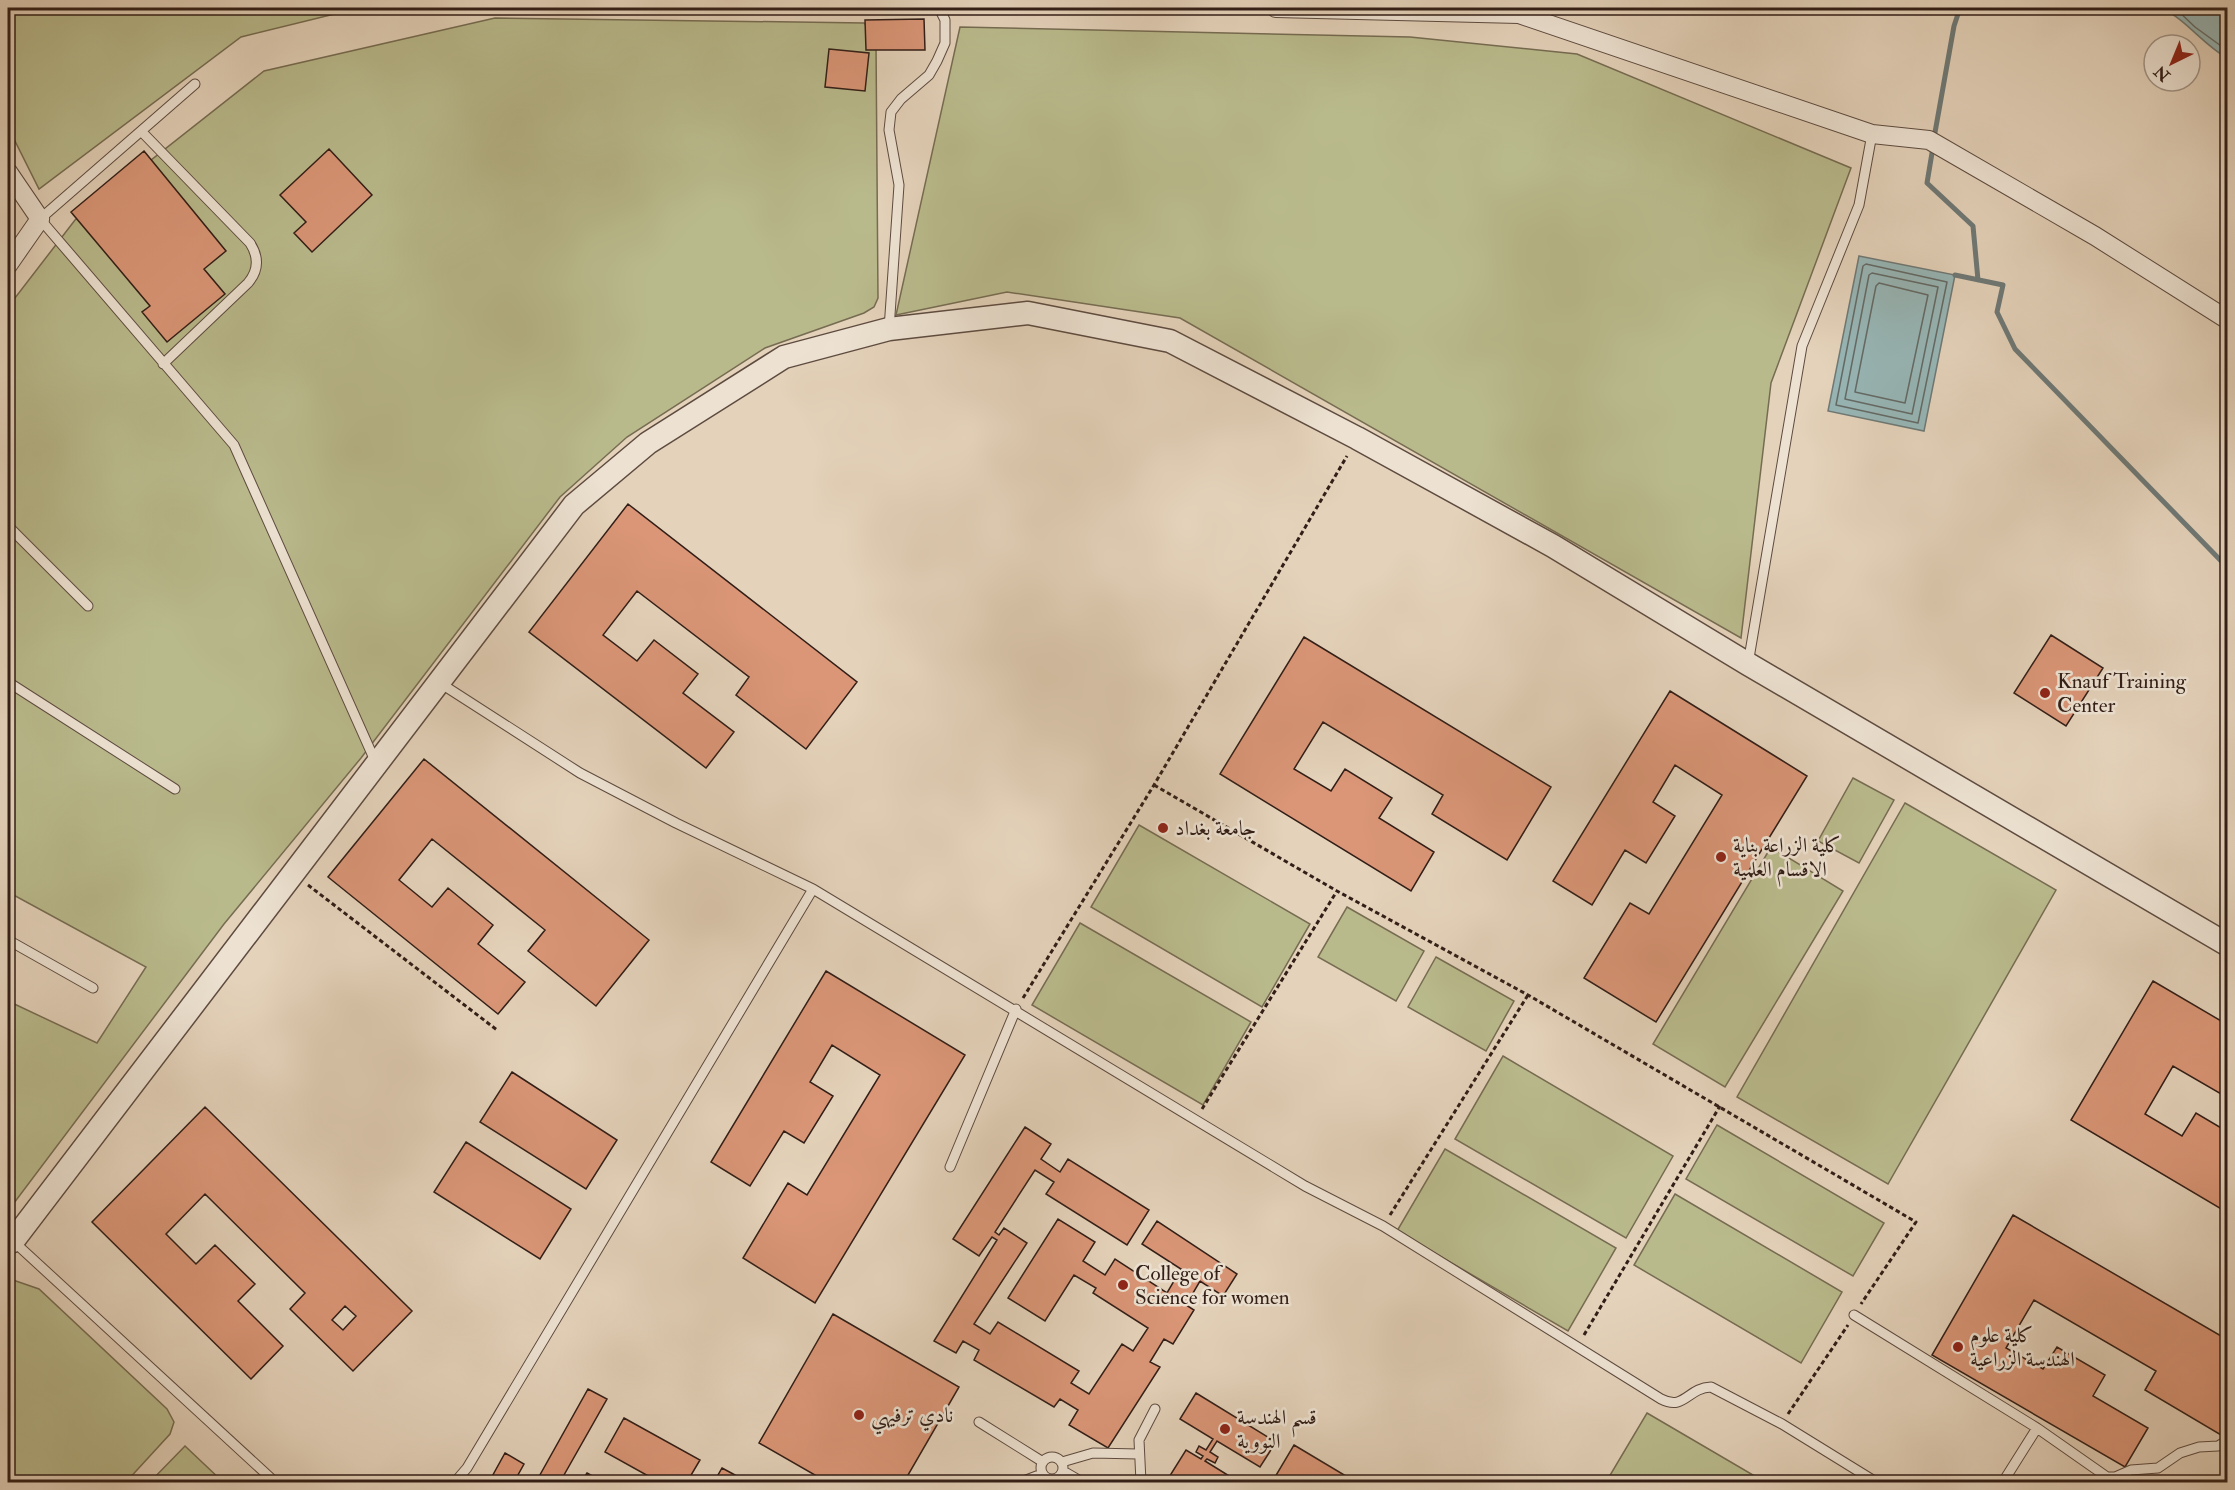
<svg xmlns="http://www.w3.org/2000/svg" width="2235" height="1490" viewBox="0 0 2235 1490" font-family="'IM FELL Double Pica',Amiri,serif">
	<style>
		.green { fill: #b9ba8c; stroke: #766c52; stroke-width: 1.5 }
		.water { fill: #97b6b6; stroke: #6f7976; stroke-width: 1.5 }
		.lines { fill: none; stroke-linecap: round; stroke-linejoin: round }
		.shore { stroke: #646a66; stroke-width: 1.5 }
		.stream { stroke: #6f7976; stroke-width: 5 }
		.building { fill: #da9677; stroke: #321e17; stroke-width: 1.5; fill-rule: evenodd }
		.service-casing { stroke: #5e4b40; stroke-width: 11 }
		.minor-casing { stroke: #5e4b40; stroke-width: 20 }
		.tertiary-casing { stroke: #5e4b40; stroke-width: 25 }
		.path { stroke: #321e17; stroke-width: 3; stroke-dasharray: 4.5 3; stroke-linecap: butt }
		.service { stroke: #ede2d2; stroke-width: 9 }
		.minor { stroke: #ede2d2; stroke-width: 18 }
		.tertiary { stroke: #ede2d2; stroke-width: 22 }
		.poi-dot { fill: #8f2418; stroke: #ede2d2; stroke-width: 2 }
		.labels { text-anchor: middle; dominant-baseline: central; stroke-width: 5; stroke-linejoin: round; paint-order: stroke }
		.poi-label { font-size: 21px; fill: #321e17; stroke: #ede2d2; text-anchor: start }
	</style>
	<rect width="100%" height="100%" fill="#e4d2ba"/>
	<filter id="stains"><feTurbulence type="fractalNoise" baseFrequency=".00333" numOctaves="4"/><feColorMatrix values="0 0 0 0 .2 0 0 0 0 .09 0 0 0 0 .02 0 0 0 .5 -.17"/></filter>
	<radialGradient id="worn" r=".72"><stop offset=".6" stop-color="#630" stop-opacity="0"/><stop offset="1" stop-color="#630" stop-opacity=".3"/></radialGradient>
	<path class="green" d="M8 8H359L241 37 39 189 9 129Z
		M495 18 864 23 872 31 876 43 878 298 874 307 864 313 765 348 627 437 560 497 361 758 224 924 8 1211V1001L97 1043 146 967 8 892V307L75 220 264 71Z
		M960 27 1410 37 1577 54 1851 168 1771 383 1741 638 1180 318 1007 292 896 315Z
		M1853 778 1894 800 1859 863 1818 841Z
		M1905 803 2056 890 1888 1184 1737 1097Z
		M1139 825 1310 924 1262 1007 1091 907Z
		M1771 847 1843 891 1725 1087 1653 1044Z
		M1347 907 1424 951 1396 1001 1318 957Z
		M1080 923 1251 1022 1203 1105 1032 1005Z
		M1436 957 1514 1001 1486 1051 1408 1007Z
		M1503 1056 1673 1156 1626 1238 1455 1139Z
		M1717 1125 1884 1223 1853 1276 1686 1179Z
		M1445 1149 1616 1248 1568 1331 1397 1231Z
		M1675 1194 1842 1292 1801 1363 1634 1265Z
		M13 1280 39 1289 167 1409 174 1422 170 1434 126 1482H8V1287Z
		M1647 1413 1765 1482H1606Z
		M185 1446 223 1482H150Z"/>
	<path class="water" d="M2161 8H2227V58C2202 44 2186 19 2161 8Z
		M1859 256 1955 275 1924 431 1828 411Z"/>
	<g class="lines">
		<path class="shore" d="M2175 8 2195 27 2228 51
			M1866 264 1947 282 1918 423 1836 405 1863 266Z
			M1872 273 1938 287 1912 414 1845 399 1869 275Z
			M1879 283 1928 295 1905 403 1855 392 1876 286Z"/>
		<path class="stream" d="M1934 138 1954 26 1960 8
			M1933 147 1927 183 1973 226 1978 280
			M1955 275 2003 285 1997 312 2015 349 2228 568"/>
	</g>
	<path class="building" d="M924 19 925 50H866L865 20Z
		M829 49 869 53 865 91 825 87Z
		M329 149 372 195 312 252 294 233 306 222 280 195Z
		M144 151 226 251 204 269 225 294 167 342 142 312 150 306 71 212Z
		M628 504 857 682 806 749 736 695 749 677 637 591 603 635 637 661 654 640 698 674 683 693 734 732 706 768 529 632Z
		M2051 635 2103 668 2066 726 2014 693Z
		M1304 637 1551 787 1507 860 1432 814 1443 795 1323 722 1294 769 1331 791 1345 769 1392 798 1379 818 1434 852 1411 891 1220 774Z
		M1670 691 1807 776 1656 1022 1584 978 1630 903 1649 914 1722 795 1675 765 1653 802 1675 816 1646 863 1625 850 1592 905 1553 881Z
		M424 759 649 940 596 1006 528 951 545 930 432 839 399 880 432 907 448 888 493 925 478 944 525 982 498 1014 328 877Z
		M826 971 965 1055 815 1303 743 1258 788 1183 807 1195 880 1075 832 1045 810 1082 833 1096 804 1143 784 1131 750 1186 711 1162Z
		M2153 981 2228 1025V1098L2173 1066 2145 1114 2182 1136 2196 1113 2228 1132V1213L2071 1120Z
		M512 1072 617 1140 586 1189 480 1122Z
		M205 1107 412 1311 353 1371 290 1309 305 1293 205 1194 166 1234 196 1264 215 1245 255 1284 238 1301 283 1346 251 1379 92 1222ZM345 1306 356 1316 343 1330 332 1320Z
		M1025 1127 1051 1144 1041 1159 1060 1172 1068 1159 1149 1210 1127 1245 1046 1194 1054 1182 1035 1170 995 1232 999 1235 1004 1228 1027 1243 974 1324 990 1334 998 1322 1079 1371 1071 1383 1089 1394 1122 1344 1133 1351 1148 1328 1093 1293 1096 1288 1074 1275 1045 1321 1008 1298 1058 1219 1095 1242 1083 1261 1105 1275 1115 1259 1167 1293 1181 1269 1142 1244 1157 1221 1237 1274 1223 1296 1200 1281 1186 1305 1194 1310 1173 1344 1164 1339 1150 1362 1160 1367 1108 1448 1069 1425 1078 1410 1060 1399 1054 1407 974 1360 979 1350 963 1341 956 1353 934 1341 997 1240 992 1237 979 1256 953 1239Z
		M466 1142 571 1209 540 1259 434 1192Z
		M2013 1215 2228 1340V1424L2221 1435 2145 1390 2156 1371 2034 1300 2006 1348 2043 1369 2057 1347 2105 1375 2093 1396 2148 1428 2125 1467 1932 1355Z
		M833 1314 959 1387 904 1482H827L759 1443Z
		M588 1389 607 1399 560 1482H536Z
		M1196 1393 1276 1442 1260 1467 1217 1441 1210 1452 1218 1457 1215 1463 1207 1459 1205 1461 1239 1482H1166L1186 1450 1201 1459 1203 1456 1196 1452 1199 1446 1206 1450 1213 1439 1180 1419Z
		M624 1418 700 1460 687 1482H659L605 1452Z
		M1294 1445 1356 1482H1272Z
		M505 1453 524 1464 514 1482H489Z
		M722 1468 748 1482H714Z
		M587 1473 603 1482H581Z"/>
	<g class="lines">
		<g class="service-casing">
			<path id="service" d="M195 84 40 219 234 445 376 763
				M141 131 250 243C259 257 259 270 248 283L163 364
				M889 329 899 185 889 130 891 112 901 99 929 75 937 61 945 43V20L939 8
				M8 526 88 606
				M1748 664 1802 346 1859 205 1872 134
				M8 682 175 789
				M440 683 580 773 676 823 813 889 1305 1186 1383 1226 1661 1399C1685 1411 1687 1388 1711 1387L1782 1424 1876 1482
				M8 940 93 988
				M950 1167 1016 1009
				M12 1240 275 1482
				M1854 1315 2037 1428 2003 1482
				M979 1422 1043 1462
				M2037 1428 2107 1477H2115L2131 1470 2158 1468 2180 1453 2199 1447 2218 1446 2228 1440
				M1041 1468a11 11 0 1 1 22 0a11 11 0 1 1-22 0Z
				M1062 1462 1093 1453 1138 1454
				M1063 1471 1082 1482
				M455 1482 467 1468 813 889
				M1021 1482 1042 1474
				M1141 1482 1139 1440 1155 1409"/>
		</g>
		<g class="minor-casing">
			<path id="minor" d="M1276 8 1519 14 1872 134 1929 140 2095 236 2228 320
				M8 172 40 219 8 265"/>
		</g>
		<g class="tertiary-casing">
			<path id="tertiary" d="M13 1241 574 505 648 443 784 357 889 329 1028 313 1170 341 1357 438 1553 546 1748 664 2228 945"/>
		</g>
		<path class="path" d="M1154 785 1337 891 1528 995 1916 1222 1861 1304
			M308 885 497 1030
			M1023 998 1154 785 1347 456
			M1202 1109 1337 891
			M1390 1215 1528 995
			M1584 1335 1720 1106
			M1788 1414 1848 1325"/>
		<use href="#service" class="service"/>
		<use href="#minor" class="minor"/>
		<use href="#tertiary" class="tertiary"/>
	</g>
	<g class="poi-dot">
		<circle cx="2045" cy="693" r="6"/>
		<circle cx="1163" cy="828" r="6"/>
		<circle cx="1721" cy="857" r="6"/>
		<circle cx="1123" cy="1285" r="6"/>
		<circle cx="1958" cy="1347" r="6"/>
		<circle cx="859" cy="1415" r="6"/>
		<circle cx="1225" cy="1429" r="6"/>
	</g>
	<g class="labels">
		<g class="poi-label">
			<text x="2057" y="681">Knauf Training<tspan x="2057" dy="24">Center</tspan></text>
			<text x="1175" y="828">جامعة بغداد</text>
			<text x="1733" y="845">كلية الزراعة بناية<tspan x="1733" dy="24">الاقسام العلمية</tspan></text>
			<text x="1135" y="1273">College of<tspan x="1135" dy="24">Science for women</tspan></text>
			<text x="1970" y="1335">كلية علوم<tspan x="1970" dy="24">الهندسة الزراعية</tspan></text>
			<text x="871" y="1415">نادي ترفيهي</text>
			<text x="1237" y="1417">قسم الهندسة<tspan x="1237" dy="24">النووية</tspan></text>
		</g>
	</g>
	<rect width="2235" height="1490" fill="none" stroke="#e4d2ba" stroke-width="30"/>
	<rect x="9" y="9" width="2217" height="1472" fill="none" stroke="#321e17" stroke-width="3"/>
	<rect x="15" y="15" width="2205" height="1460" fill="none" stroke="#321e17" stroke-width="1.5"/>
	<g transform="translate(2172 63) rotate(223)"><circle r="28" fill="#ede2d2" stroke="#a29487" stroke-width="1.5"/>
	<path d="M0-4.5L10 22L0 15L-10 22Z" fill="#8f2418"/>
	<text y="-9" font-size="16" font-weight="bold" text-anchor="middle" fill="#321e17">N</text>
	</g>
	<rect width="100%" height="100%" filter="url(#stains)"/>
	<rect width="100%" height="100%" fill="url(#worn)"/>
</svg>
